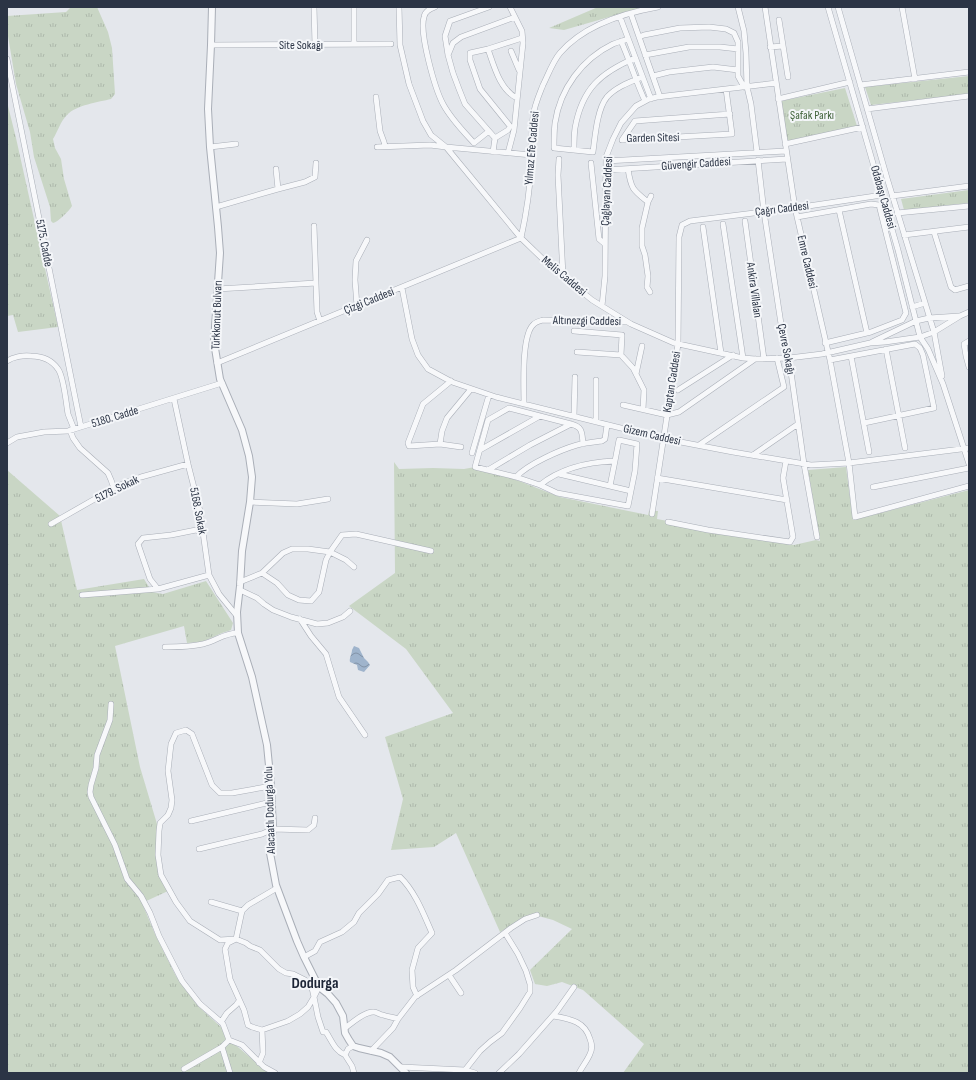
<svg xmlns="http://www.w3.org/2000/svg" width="976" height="1080" viewBox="0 0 976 1080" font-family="'Sofia Sans Condensed',sans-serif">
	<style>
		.grass { fill: url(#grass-tufts) }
		.water { fill: url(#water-waves) }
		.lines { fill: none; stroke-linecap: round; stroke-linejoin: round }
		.minor-casing { stroke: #a9aeb7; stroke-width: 6 }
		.tertiary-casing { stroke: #a9aeb7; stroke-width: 8 }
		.minor { stroke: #f7f8fa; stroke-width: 5 }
		.tertiary { stroke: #f7f8fa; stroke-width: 6 }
		.labels { text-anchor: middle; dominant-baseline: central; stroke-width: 4; stroke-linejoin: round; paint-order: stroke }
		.street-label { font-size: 12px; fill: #2b3445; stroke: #f4f6f9 }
		.park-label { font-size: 12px; fill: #3f6138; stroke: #f4f6f9 }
		.district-label { font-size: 16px; font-weight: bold; fill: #1d2536; stroke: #f4f6f9 }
	</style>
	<defs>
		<pattern id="grass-tufts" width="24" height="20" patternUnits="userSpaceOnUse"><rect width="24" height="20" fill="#c9d6c5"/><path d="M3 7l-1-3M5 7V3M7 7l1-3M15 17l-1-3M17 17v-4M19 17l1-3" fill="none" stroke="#adb8ab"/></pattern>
		<pattern id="water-waves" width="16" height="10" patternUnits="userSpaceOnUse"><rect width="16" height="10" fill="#9fb4cc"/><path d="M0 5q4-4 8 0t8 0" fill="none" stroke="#8293a7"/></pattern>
	</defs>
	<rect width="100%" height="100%" fill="#e4e7ec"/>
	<path class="grass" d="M71 7H97L108 32 112 48 115 94 111 99C99 102 76 105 67 115 60 122 58 131 53 139L55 148 61 159 64 179 72 206C69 211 58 222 53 223L51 221 50 207 34 157 30 132 16 84 7 30V16L66 12Z
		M598 7H644L564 30 549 28Z
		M969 76V94L871 105 865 87Z
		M845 88 857 126 787 141 781 101Z
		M7 102 16 138 58 327 18 332 13 315 7 316Z
		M969 190V203L904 210 901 199Z
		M394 462 399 469 433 468 464 469 475 467 519 481 560 497 648 515 649 511H658L657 519 794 545 816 540 820 541 808 470 846 467 853 520 969 490V1073H623L644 1044 583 990 562 982 547 986 535 984 530 970 572 929 553 920 531 914 500 932 456 833 434 847 391 850 403 799 385 737 453 713 406 649 349 606 395 573Z
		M7 470 60 516 77 590 144 579 152 592 163 594 206 581 233 623 231 630 222 633 202 642 187 643 184 626 115 646 140 767 157 824 156 860 168 891 142 903 155 934 176 976 198 1006 222 1028 225 1036 252 1059 269 1073H7Z"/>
	<path class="water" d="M354 646 359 648 364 658 368 662 370 665 364 672 358 670 357 665 350 662C349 658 352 654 352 650Z"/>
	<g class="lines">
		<g class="minor-casing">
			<path id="minor" d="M314 7 315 45
				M354 7V44
				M399 7 400 45 409 84 423 121 431 135 446 147 521 238 548 264 592 300 631 324 674 343 743 358 755 359 789 358 822 354 870 343 885 342 920 337 934 332 960 316 969 312
				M435 7C430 9 425 11 424 17 419 33 435 89 443 104 451 119 463 131 474 143L489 131
				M489 7 450 21 445 36 448 55 453 73 459 89 465 104 495 138 493 152
				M738 7 744 31 746 53 747 87 751 104 757 152
				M765 7 795 208 830 360 849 463 855 517 969 486
				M828 7 898 250 920 337 928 349 943 384 969 464
				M838 7 887 178 934 332 942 376
				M902 7 915 79
				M631 14 660 97
				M620 17 651 99
				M779 20 788 77
				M639 37 644 35 680 28 709 27 726 29 734 33 738 42V76L744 87
				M628 39C623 41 618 42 613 44 582 59 560 89 555 123 554 131 554 140 554 148L593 152C595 137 597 109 607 97 616 87 630 82 642 77
				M621 41C630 61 636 82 645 101
				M211 45 391 44
				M770 47 783 46
				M488 49 522 38
				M511 51 519 70
				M448 55 453 43 461 37 515 17
				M645 55 689 47H720L738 49
				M7 59 81 427
				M653 76 669 72 713 67 738 70
				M860 85 969 72
				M726 89 732 134 622 140 635 121 730 114
				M376 97 380 131 384 142 385 146
				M778 99 850 82
				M867 109 969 96
				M495 138 508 130 510 126 480 89 470 60V53L488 49C494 66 500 90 517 98
				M785 144 863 127
				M210 147 236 144
				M377 147 430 145 446 147 531 155
				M574 150C574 143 574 135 575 128 582 89 600 73 635 58
				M508 153 514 130 523 43 522 31 510 7
				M559 159 558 175 563 276
				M758 160 764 212 785 350 789 358 804 464 817 537
				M606 161 786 151
				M591 163 599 239 605 244
				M628 169C631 189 633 190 648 202L642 228V246L645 255 648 276 647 287 650 292
				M605 170 787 159
				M278 189 305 182 315 177 316 163
				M892 196 969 186
				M648 202 651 196
				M216 207 278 189 276 169
				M839 210 867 333
				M897 213 969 206
				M797 217 871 204 879 205 906 313 902 320 871 332 825 343
				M745 221 764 359
				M723 224 743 358
				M314 226 317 312 320 321
				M703 227 721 353
				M934 232 951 287 955 290 969 286
				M904 235 969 227
				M521 238C526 215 530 190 531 166 532 149 531 133 533 117 534 106 539 95 543 85 548 75 553 61 560 53 584 25 624 13 658 7
				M402 288 412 339 418 355 428 369 452 382 496 397 665 439 733 452 811 465 849 463 969 448
				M217 289 316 283
				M357 306 355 280 356 261 367 240
				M602 306 605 276 606 157 613 139 621 123 636 106 649 99 657 97 776 83
				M912 307 925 303
				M574 331 622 335 621 355
				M969 341 964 344 966 356 969 367
				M872 342 916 321 929 318 959 316
				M886 349 905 448
				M577 352 621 355 633 368 644 390 643 409
				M851 356 869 452
				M830 360 915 344 920 348 923 355 934 408 864 423
				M7 361C13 357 23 355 31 356 42 356 51 359 58 369 64 377 66 403 68 414 70 419 72 424 74 429
				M217 363 521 238
				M636 374 642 346
				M451 381 423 404 408 443 409 446 440 444 461 447
				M678 390 733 355
				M174 399 188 464 200 511 209 575 219 594 237 616
				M524 404C524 387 521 334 534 324 536 322 540 321 543 320L626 322
				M623 405 667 415 679 412 755 359
				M574 416 575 377
				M596 422V380
				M70 430 73 438 80 448 108 473 111 480 114 488
				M7 443 17 437 44 432 68 431 222 383
				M440 444 442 431 447 418 471 389
				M699 445 784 387 777 358
				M480 450 540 416
				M472 453 489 395
				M753 455 798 424
				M488 470 530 445 571 424
				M559 474 631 491
				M516 477C528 464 560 450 577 445 585 443 594 442 602 441L605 439 607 425
				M657 478 787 500
				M540 485 557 493 628 506 635 471 637 444 619 440 615 461C588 462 561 468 540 485L516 477 475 467 488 420 509 408 571 424C583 427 582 433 583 444
				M610 486 615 461
				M873 487 969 468
				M250 502 297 504 328 499
				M652 514 678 344 679 237 682 225 690 221 795 208 882 195
				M668 522 708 530 790 542 793 537 783 478 786 461
				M51 524 114 488 127 482 141 477 188 464
				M203 532 196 530 171 535 143 538 138 544 150 579 158 589 209 575
				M262 573 277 583 288 595 299 600 311 601 319 592 326 560 330 552 342 535 356 534 431 551
				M240 582 262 573 283 553 292 549H308L330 552 346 560 354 567
				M240 590 257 598 264 604 273 610 291 617 317 624 328 623 343 617 350 611
				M82 595 158 589
				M300 619 311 636 326 654 339 697 365 735
				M165 647C178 647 190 647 203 644 216 641 224 633 238 633
				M111 704 110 720 97 755 96 768 91 785 90 792 91 797 115 845 127 879 141 896 150 913 159 936 182 981 200 1004 221 1022
				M271 786 232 793H220L212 785 192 734 186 730 176 733 171 744 168 771 172 800 171 808 168 815 160 823 159 831 158 855 161 875 176 902 190 921 220 940 236 939 246 943 250 946 260 950 279 969 286 973 293 974 305 980 312 988 314 997 308 1007 300 1014 288 1021 262 1030 252 1027 248 1025 244 1010 230 979 225 949 228 943 236 939 242 911 248 905 277 888
				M191 821 271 802
				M199 849 262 834 273 829 308 830 314 825 315 818
				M211 902 242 911
				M304 957 315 951 320 942 342 932 354 922 359 913 378 894 388 880 400 877C415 891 424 915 432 933L418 948 412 970 413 987 417 996
				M449 975 461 993
				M319 987 314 997 318 1017 323 1032H326C332 1041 335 1051 345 1055
				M239 1001 236 1005 227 1013 221 1022 223 1024 229 1040 242 1045 264 1067 275 1073
				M553 1016C570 1019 585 1021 590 1039 592 1044 592 1050 590 1054 587 1061 582 1067 579 1073
				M398 1019 415 997 456 970 511 928 525 919 537 915
				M345 1028C352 1023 365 1011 374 1012 377 1012 380 1015 383 1015 388 1017 393 1017 398 1019L393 1028 371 1051
				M353 1046 348 1049 345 1055 352 1066 354 1073
				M222 1047 230 1073
				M259 1063 263 1053 262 1030
				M401 1067 465 1070 475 1073
				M184 1069 222 1047 229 1040
				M465 1070 480 1051 490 1042 502 1033 520 1008 530 992V984L526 971 518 954 505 933
				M499 1073 519 1054 557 1011 574 987"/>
		</g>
		<g class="tertiary-casing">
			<path id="tertiary" d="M212 7 211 45 208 109 210 147 218 227 220 253 214 342 220 379 242 430 249 456 252 477 250 502 242 551 240 586 237 612 238 633 252 677 267 745 271 786 273 829 270 853 276 885 297 941 304 957 319 987 328 994 336 1003 343 1016 345 1033 349 1040 353 1046 359 1048 381 1053 390 1057 406 1073"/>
		</g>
		<use href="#minor" class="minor"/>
		<use href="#tertiary" class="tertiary"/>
	</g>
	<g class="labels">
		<g class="street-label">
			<text x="301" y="45">Site Sokağı</text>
			<text transform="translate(653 138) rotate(-1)">Garden Sitesi</text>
			<text transform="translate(532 148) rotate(-85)">Yılmaz Efe Caddesi</text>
			<text transform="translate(696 164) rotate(-4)">Güvengir Caddesi</text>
			<text transform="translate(607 191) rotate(-87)">Çağlayan Caddesi</text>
			<text transform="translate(883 197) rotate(74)">Odabaşı Caddesi</text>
			<text transform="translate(782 209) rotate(-7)">Çağrı Caddesi</text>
			<text transform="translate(44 243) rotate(79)">5175. Cadde</text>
			<text transform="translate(807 262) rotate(77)">Emre Caddesi</text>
			<text transform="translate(564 276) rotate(40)">Melis Caddesi</text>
			<text transform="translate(754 290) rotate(82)">Ankira Villalan</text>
			<text transform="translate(369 301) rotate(-22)">Çizgi Caddesi</text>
			<text transform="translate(217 315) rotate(-88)">Türkkonut Bulvarı</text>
			<text transform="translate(587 321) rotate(1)">Altınezgi Caddesi</text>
			<text transform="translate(786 349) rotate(79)">Çevre Sokağı</text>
			<text transform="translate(672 382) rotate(-81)">Kaptan Caddesi</text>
			<text transform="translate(115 417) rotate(-17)">5180. Cadde</text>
			<text transform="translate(652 435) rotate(13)">Gizem Caddesi</text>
			<text transform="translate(117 489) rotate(-26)">5179. Sokak</text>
			<text transform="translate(198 511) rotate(79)">5168. Sokak</text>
			<text transform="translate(270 810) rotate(-92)">Alacaatlı Dodurga Yolu</text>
		</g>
		<g class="park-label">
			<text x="812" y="115">Şafak Parkı</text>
		</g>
		<g class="district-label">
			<text x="315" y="983">Dodurga</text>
		</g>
	</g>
	<rect width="976" height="1080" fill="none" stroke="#2b3445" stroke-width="16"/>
</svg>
